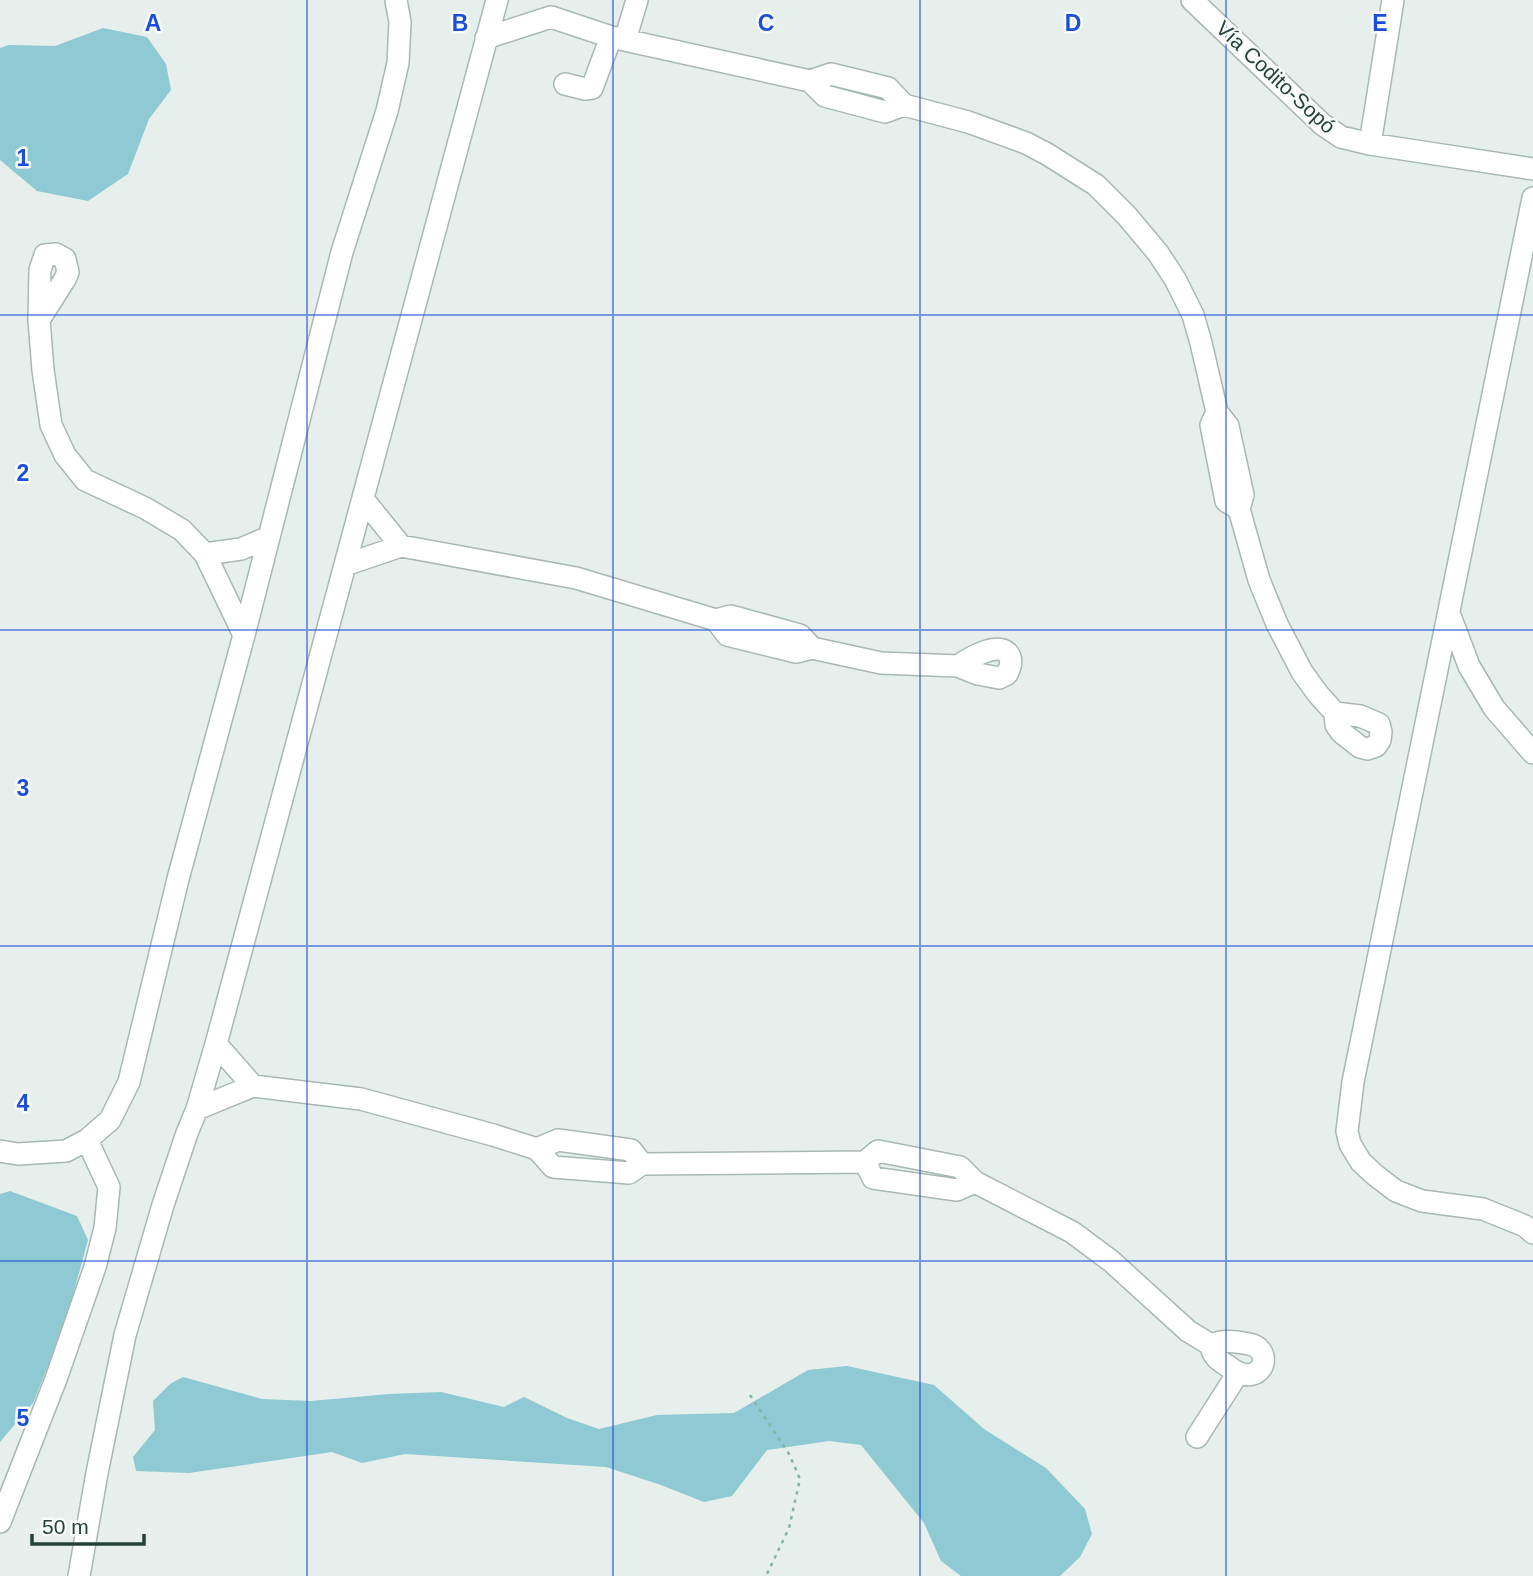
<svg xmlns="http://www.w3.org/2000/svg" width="1533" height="1576" viewBox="0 0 1533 1576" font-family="Helvetica,sans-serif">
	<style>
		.water { fill: #8ec9d4 }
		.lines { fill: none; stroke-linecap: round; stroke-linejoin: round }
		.minor-casing { stroke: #a8b8b2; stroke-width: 24 }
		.path { stroke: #86b3a5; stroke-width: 2.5; stroke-dasharray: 3.5 5; stroke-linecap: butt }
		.minor { stroke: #fff; stroke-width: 21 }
		.grid { fill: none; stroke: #1d4ed8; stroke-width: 2; stroke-opacity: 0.55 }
		.labels { text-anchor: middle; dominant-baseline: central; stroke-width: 5; stroke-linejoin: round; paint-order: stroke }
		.street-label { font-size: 21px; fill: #24423a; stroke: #f7fbf9 }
		.grid-label { font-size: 23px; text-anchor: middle; font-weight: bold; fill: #1d4ed8; stroke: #f7fbf9; stroke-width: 5; stroke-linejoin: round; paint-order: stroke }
	</style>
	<rect width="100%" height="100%" fill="#e6efeb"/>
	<path class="water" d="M103 28 147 37 166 64 171 90 149 119 128 174 88 201 37 191 0 160V48L9 45 55 46Z
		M10 1191 77 1216 88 1240 65 1324 33 1403 0 1442V1194Z
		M847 1366 934 1385 984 1429 1046 1468 1085 1509 1092 1534 1080 1557 1060 1576H961L941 1561 924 1523 861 1445 829 1441 767 1450 732 1496 704 1502 661 1485 606 1467 405 1454 362 1463 332 1452 189 1473 136 1471 133 1457 155 1430 153 1401 170 1384 183 1377 262 1399 311 1401 389 1394 441 1392 504 1407 524 1397 567 1418 599 1429 657 1415 734 1413 808 1370Z"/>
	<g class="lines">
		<g class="minor-casing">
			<path id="minor" d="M1192 0 1322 124 1341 137 1370 144 1533 169
				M486 38 551 17 611 37 810 81 831 74 888 88 904 105 968 122 1026 143 1047 154 1096 185 1127 216 1158 253 1175 279 1193 315 1201 343 1217 412 1228 426 1243 495 1239 509 1259 580 1277 624 1302 672 1318 694 1335 713 1336 725 1341 732 1360 747 1367 749 1376 746 1380 740 1381 732 1379 724 1360 716 1335 713
				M625 40 637 0
				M810 81 825 96 885 112 904 105
				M565 84 585 89 592 88 611 37
				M1370 144 1393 0
				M1533 198 1353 1082 1347 1131 1350 1144 1361 1162 1375 1175 1396 1191 1422 1201 1483 1209 1525 1226 1533 1233
				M39 320 65 279 68 272 65 259 56 254 45 255 40 270 39 320 43 370 51 425 65 455 85 480 145 508 182 530 205 554 241 549 269 537
				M1217 412 1211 425 1226 501 1239 509
				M363 499 401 546
				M205 554 244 635
				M345 565 401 546 576 578 716 620 731 616 800 635 812 648
				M1449 613 1469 666 1494 708 1533 753
				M716 620 727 635 796 652 812 648 881 663 958 666 978 674 999 678 1007 674C1010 668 1012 663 1010 657 1002 638 968 659 958 666
				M216 1044 253 1086
				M197 1109 253 1086 361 1099 493 1135 537 1149 553 1167 629 1173 642 1164 865 1162 878 1151 960 1167 975 1182 1072 1232 1111 1261 1188 1331 1211 1345C1212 1358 1222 1362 1232 1369 1257 1386 1272 1361 1258 1348 1254 1344 1244 1343 1237 1342 1228 1341 1219 1341 1211 1345
				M537 1149 558 1140 631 1150 642 1164
				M0 1151 18 1154 66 1151 87 1140 110 1120 129 1082 178 879 244 635 342 252 387 111 398 63 400 22 396 0
				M865 1162 873 1178 957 1190 975 1182
				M1197 1437 1238 1373
				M0 1522 56 1379 95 1267 105 1228 109 1187 87 1140
				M79 1576 97 1473 125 1335 163 1205 187 1133 197 1109 216 1044 497 0"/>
		</g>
		<path class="path" d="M750 1395 789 1454 800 1479 789 1528 766 1576"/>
		<use href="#minor" class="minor"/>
	</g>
	<path class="grid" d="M307 0V1576M613 0V1576M920 0V1576M1226 0V1576M0 315H1533M0 630H1533M0 946H1533M0 1261H1533"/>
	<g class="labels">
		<g class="street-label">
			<text transform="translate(1276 77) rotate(43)">Vía Codito-Sopó</text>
		</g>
	</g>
	<g class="grid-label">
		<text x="153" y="31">A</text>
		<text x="460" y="31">B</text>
		<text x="766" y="31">C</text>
		<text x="1073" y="31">D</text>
		<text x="1380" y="31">E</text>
		<text x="23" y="166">1</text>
		<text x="23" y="481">2</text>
		<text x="23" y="796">3</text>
		<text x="23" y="1111">4</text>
		<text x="23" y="1426">5</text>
	</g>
	<path d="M32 1534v10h112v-10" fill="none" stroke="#24423a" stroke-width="3.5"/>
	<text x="42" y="1534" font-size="21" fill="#24423a" stroke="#f7fbf9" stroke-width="5" paint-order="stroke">50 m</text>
</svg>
